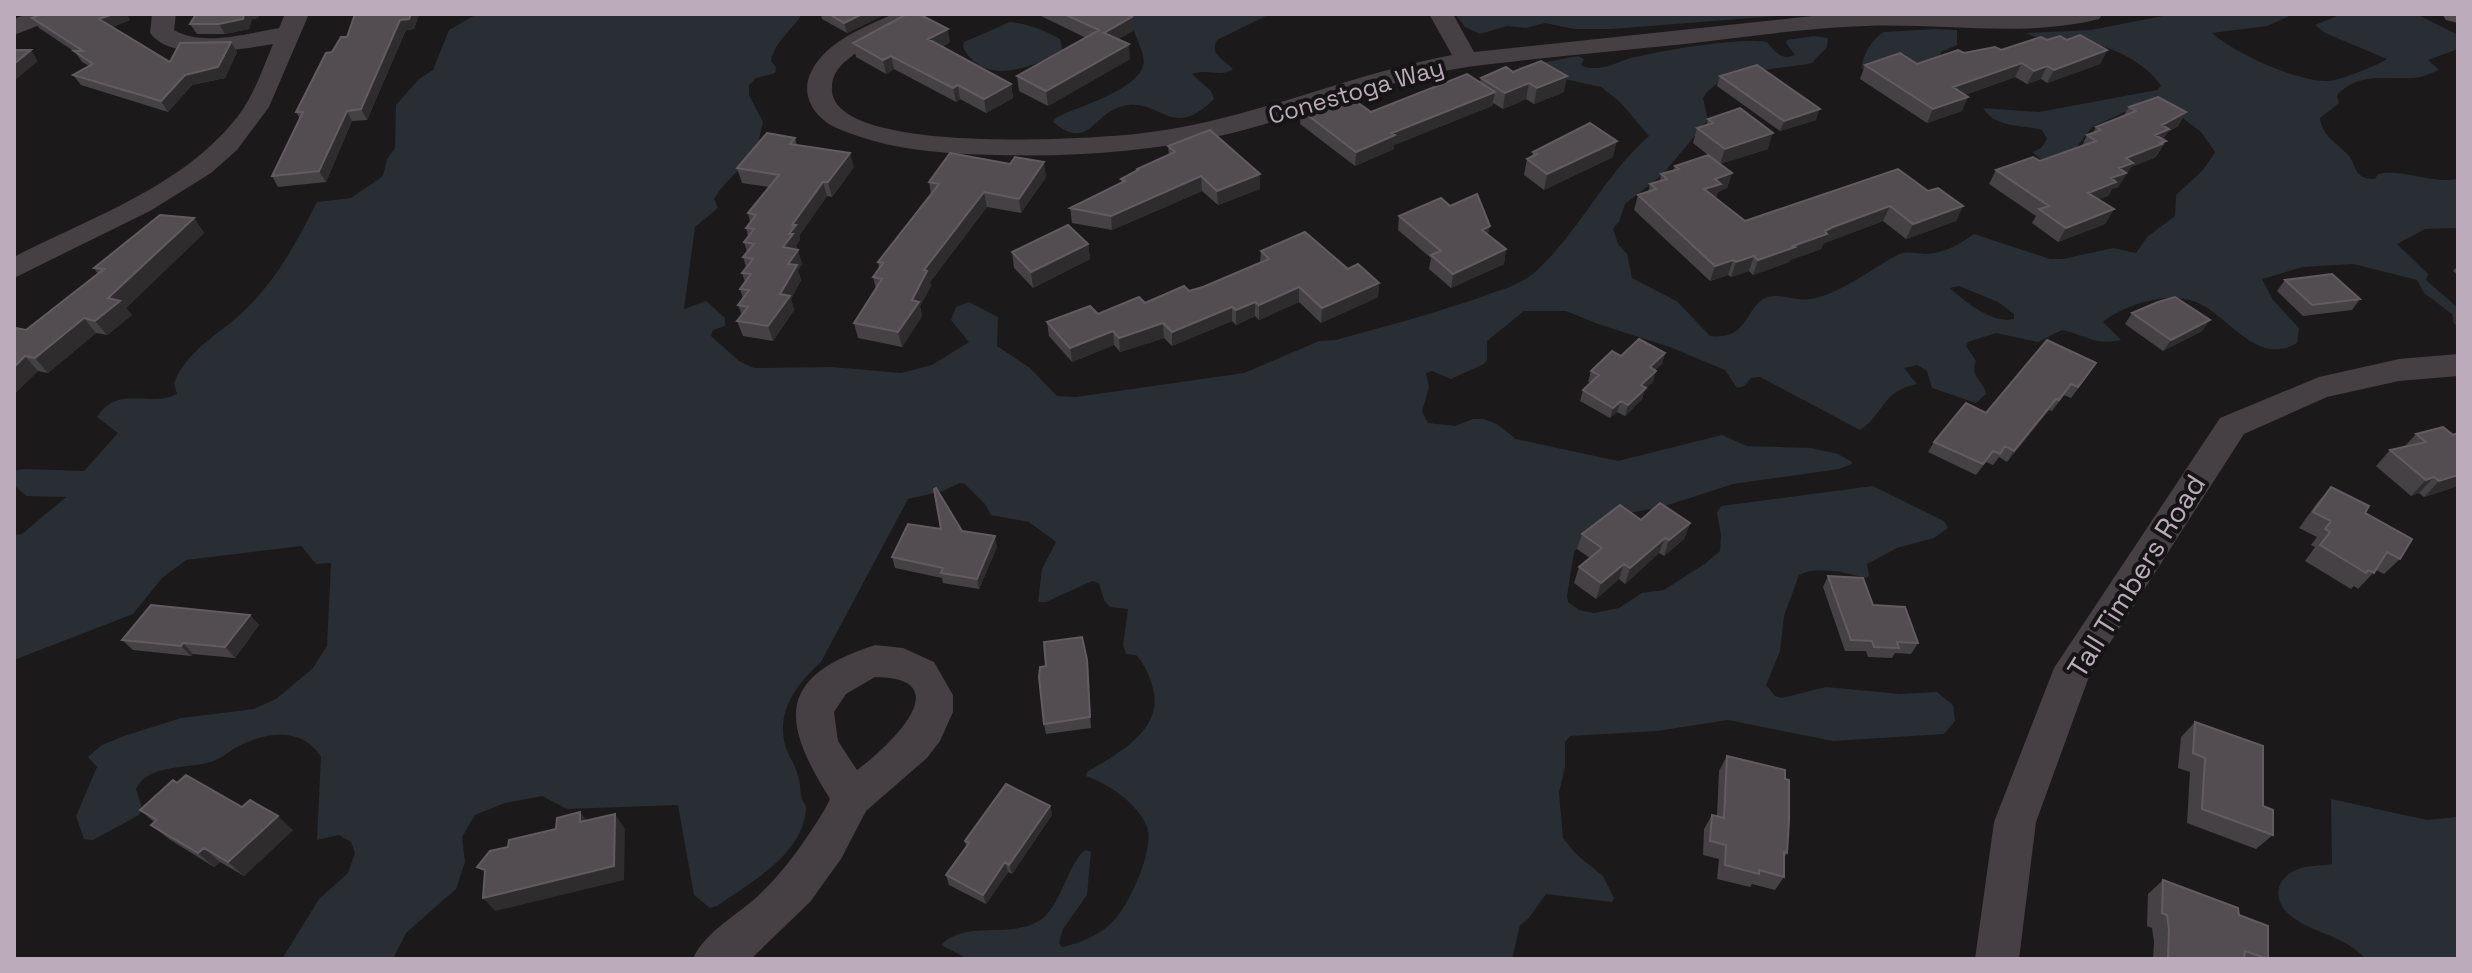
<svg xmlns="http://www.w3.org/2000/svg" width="2472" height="973" viewBox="0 0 2472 973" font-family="'Space Grotesk',sans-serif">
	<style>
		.green { fill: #282e34; fill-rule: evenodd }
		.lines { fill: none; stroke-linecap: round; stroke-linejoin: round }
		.street { fill: #463f44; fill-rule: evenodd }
		.secondary { fill: #51474f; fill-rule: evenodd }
		.wall { fill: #464145 }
		.shaded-wall { fill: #2f2c2e }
		.building { fill: #534c51; stroke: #635b62; stroke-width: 2 }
		.labels { text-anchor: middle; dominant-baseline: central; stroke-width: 8; stroke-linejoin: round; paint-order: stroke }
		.far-street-label { font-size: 24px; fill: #bcabba; stroke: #161415 }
		.street-label { font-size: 28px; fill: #bcabba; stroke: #161415 }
	</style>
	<rect width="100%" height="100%" fill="#1b191a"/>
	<path class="green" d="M477 14H802C793 29 775 41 771 61L776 67 775 73 756 78 749 85V95L763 122 759 139 765 144C748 164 726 178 714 199L718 208 695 227 684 309 706 301 725 318V326L713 330 711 336 739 361 754 368 832 367 901 373 932 365 969 342 951 320 956 307 969 302 998 317 997 346 1030 368 1057 396 1076 397 1244 373 1319 341 1336 340C1386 326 1436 313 1484 296 1501 290 1520 285 1534 273 1579 233 1604 175 1649 136L1620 102 1601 87 1564 79 1520 75 1519 67 1578 56 1584 59 1581 65C1600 74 1617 61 1635 57 1665 50 1739 37 1767 42 1775 52 1782 61 1795 55L1786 43 1787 40 1814 36 1828 38 1827 47 1812 63C1781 70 1721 68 1703 98L1708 120 1662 175 1625 204 1619 222 1613 228 1618 244 1627 254 1632 278 1678 302 1710 336C1750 341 1745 304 1768 297 1780 293 1797 302 1811 299 1842 293 1871 269 1899 254 1909 251 1915 253 1925 254 1943 254 1960 244 1974 234L2050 259H2063L2113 248 2136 253 2147 237 2175 216 2176 195 2203 170 2215 152 2201 132 2180 116 2134 108 2092 127 2075 149 2045 164 2033 152 2041 148 2047 139 2042 130C2022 124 1996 129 1983 108L2039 112 2157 90 2161 86C2149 66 2116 48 2093 44 2070 41 2047 44 2026 33L2091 30 2173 14H2294L2267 26 2212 33C2234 53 2298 82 2328 81 2339 81 2378 65 2387 59L2325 33 2315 25 2342 14H2416L2456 34 2458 49 2428 60 2439 70C2431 73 2423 77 2415 78 2386 80 2360 71 2337 95L2339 103 2320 118C2322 136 2337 143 2348 155 2357 165 2353 179 2375 179L2378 174C2403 168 2431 184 2458 179V228L2425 229 2397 244 2428 274 2426 280 2458 308V326L2454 324 2452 314 2424 293 2417 280 2353 264 2303 267 2262 279 2273 300 2299 328 2297 343C2256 367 2230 316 2196 302 2168 291 2125 304 2103 322L2121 340C2094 346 2086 335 2062 330L2038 342 1996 333 1968 342 1966 346 1976 361C1969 377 1984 380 1986 394L1976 403 1932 388 1927 371 1917 365 1904 368 1917 384C1880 392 1885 414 1860 430L1760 377 1751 378 1744 386 1737 388 1725 370 1670 347 1598 324 1566 311H1524L1487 341V360L1484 364 1451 379 1432 371 1426 373 1429 387 1422 412 1428 423 1455 426 1473 419H1483L1497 424 1516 439 1618 461 1722 435 1747 446 1811 448 1838 454 1852 462V464L1839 469 1733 484 1662 507 1629 513 1590 534 1574 552 1567 596 1568 602 1579 610 1594 613 1619 608 1642 593 1664 590 1706 563 1720 551 1721 535 1717 513 1721 506 1873 486 1944 521 1948 528 1934 538 1897 548 1867 564 1869 576 1866 578C1847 573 1818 565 1799 575L1784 616 1780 651 1766 685 1775 696 1782 698 1826 687 1900 694 1937 692 1953 705 1955 721 1944 734 1833 741 1728 720 1657 731 1570 736 1565 742V767L1559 793 1563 838 1577 855 1603 876 1614 898 1612 902 1546 894 1528 919 1520 925 1513 956 1510 959H968L941 945C967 918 1013 941 1043 918 1061 904 1071 857 1086 850L1091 852 1087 895 1063 929 1059 943 1062 947C1081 943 1103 934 1116 918 1130 902 1155 848 1147 827 1138 803 1108 784 1086 776L1087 772C1117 754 1164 730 1153 689 1149 675 1146 666 1136 655L1126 654 1123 645 1128 609 1110 607 1104 600 1099 583 1092 581 1046 602H1038L1042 569 1056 542 1029 522 991 515 985 504 965 484 960 483 943 491 908 499 821 662C799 682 778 708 784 740 786 753 795 763 798 776 802 787 798 796 806 806 805 854 752 881 717 906L710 908 694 895 678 805 567 809 542 796 505 803 475 815 462 837 465 862 456 889 406 933 393 959H282L319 899 348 873 355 853 351 842 339 835 317 840 321 757C302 726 265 732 237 747 228 752 219 760 210 762 187 769 147 764 136 789L142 808 139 815 93 840 84 839 76 816 97 767 88 757 102 745 124 736 181 718 254 709 276 699 313 668 327 646 331 563 316 564 301 546 186 560 162 578 133 614 14 660V535L22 534 66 497 26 496 14 485V471L24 469 84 471 118 433 97 417C118 384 151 408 177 394L174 383C189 346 225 332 251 304 281 272 297 241 317 202L351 198 383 176 387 159 395 148 396 105 419 79 433 70 449 30ZM1959 286 1998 302 2014 314V319C1993 324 1965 302 1950 288Z
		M1118 14H1270L1217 40C1209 56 1225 59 1233 69 1221 78 1206 68 1192 74L1211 91 1214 99C1171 142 1160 97 1123 106 1093 113 1089 152 1053 122L1054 119C1078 106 1130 93 1142 69 1146 60 1142 52 1139 44 1134 30 1131 23 1118 14Z
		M1455 14H1803L1611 29H1574L1545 23 1526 28 1507 26 1480 34 1465 27Z
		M1010 22C1028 24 1044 30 1060 39L1063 52C1031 67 984 88 963 47L964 42Z
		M1935 29 1957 30V45L1941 52 1940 59 1935 62 1865 71 1862 68C1862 55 1873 38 1884 32Z
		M2331 799 2427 820 2458 817V959H2366C2341 933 2312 934 2290 915 2270 898 2277 875 2301 868 2310 865 2322 866 2332 864Z"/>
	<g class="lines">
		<path class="street" d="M27 14H59L55 19 14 35V19Z
			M152 14H176L174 30C202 47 249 33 279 28L285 14H309L269 107 237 150 211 173 150 211 14 278V257C91 217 183 187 238 116 254 95 263 68 273 44 242 49 172 63 150 33Z
			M893 14H924L920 19C895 31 868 42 847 60 837 68 831 78 832 91 837 155 1088 139 1135 134 1245 123 1344 75 1452 55L1429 14H1453L1474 52 1831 14H2103L2099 19C2023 38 1944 23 1866 26 1806 28 1745 37 1685 44 1627 50 1568 55 1510 62 1477 65 1443 70 1410 79 1349 95 1290 119 1228 134 1152 152 1074 157 996 155 943 154 888 150 839 129 816 120 799 96 811 72 826 41 865 27 893 14Z
			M2458 354V376L2399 381 2327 397 2244 434 2090 674 2036 822 2019 959H1975L1994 822 2054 668 2220 418 2319 377 2399 359Z
			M875 645 903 648 934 662 953 695V712L940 741 927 758 866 811 841 859 810 902 751 959H693C704 932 738 915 760 894 786 869 806 840 825 809L830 799C781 721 776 677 875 645ZM875 677C963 678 886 749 857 770L838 741 834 712 846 694Z"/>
		<path class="secondary" d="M2442 14H2458V23L2446 20Z"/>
	</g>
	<path class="wall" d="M42 14H126L130 20 112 27 170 62 231 42 237 52 225 78 192 85 168 112 81 85 73 75 89 66 82 62 75 52 39 28 32 18Z
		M196 14H260L258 18 252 19 249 29 225 34H197L190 24Z
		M355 14H419L414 29 406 30 367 120 352 121 326 182 278 187 272 176 300 119 296 112 332 52 347 37Z
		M821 14H886L847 33 822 19Z
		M1037 14H1125L1133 31 1118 39 1130 59 1048 106 1019 91 1017 76 1086 38Z
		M2067 40 2107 50 2100 64 2047 83 2041 79 2027 84 2015 77 1965 95 1962 111 1927 123 1860 79 1865 65 1917 64 1964 53 2001 50Z
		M950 42 942 47 1011 84 1013 98 986 113 960 99 956 102 894 69 886 74 856 57 853 43Z
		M1513 72 1564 92 1534 104 1526 99 1503 109 1493 103 1492 106 1394 145V149L1355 166 1300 124 1301 110 1371 112 1480 83 1481 78Z
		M1720 76 1816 120 1780 131 1717 86Z
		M2129 107 2186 112 2178 126 2168 132 2163 139 2166 141 2157 155 2154 158 2131 167 2118 187 2112 189 2108 196 2099 199 2114 209 2105 224 2058 242 2032 223 2036 216 1989 184 1996 170 2040 161 2082 146 2087 135 2092 134 2096 127 2124 115Z
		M1708 119 1768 149 1720 164 1732 173 1727 188 1718 192 1716 198 1745 221 1928 191 1963 206 1956 221 1906 239 1883 221 1827 242 1823 244 1821 249 1790 260 1789 262 1753 275 1749 271 1731 277 1728 275 1710 281 1634 210 1638 195 1648 192 1650 184 1660 181 1661 174 1673 171 1675 166 1708 155 1693 143 1697 128 1706 125Z
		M795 138 797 145 854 167 832 197 827 196 799 236 800 240 796 245 802 264 798 270 801 280 791 299 794 310 773 341 743 336 737 321 742 315 738 305 743 298 740 289 745 282 742 273 746 267 743 257 747 252 744 242 748 236 746 228 750 222 748 213 769 187 742 183 737 168Z
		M1168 146 1260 174V189L1218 205 1202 191 1112 230 1072 223 1070 208 1122 183 1121 179 1137 171V169L1169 155Z
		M1533 152 1613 157 1544 190 1524 175 1527 159 1532 157Z
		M1046 177 1021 213 987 207 930 282 931 286 920 306 922 316 902 347 858 338 854 323 876 289 873 277 879 268 878 262 931 194 929 182Z
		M1399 216 1488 235 1506 249 1504 264 1451 288 1429 269 1431 258 1398 230Z
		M194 218 204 233 126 308 132 315 107 335 96 333 48 373 38 371 14 394V330H26L98 274 94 268Z
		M1088 244 1090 259 1033 288 1014 268 1012 252Z
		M1261 251 1348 269 1379 283 1378 297 1321 323 1299 302 1259 320 1255 316 1236 325 1232 321 1172 346 1164 338 1120 352 1114 345 1072 362 1049 336 1047 322 1098 314 1145 303 1203 287 1260 262Z
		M2458 266V275L2453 271Z
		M2285 280 2360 299 2352 310 2303 316 2277 291Z
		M2132 313 2202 331 2163 351 2125 324Z
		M1665 353 1662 364 1655 370 1653 382 1645 389 1642 399 1625 416 1617 412 1610 418 1580 401 1583 390 1591 383 1588 382 1591 371 1621 356Z
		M2089 374 2071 398 2064 395 2052 411 2049 410 2007 462 1999 457 1993 465 1986 462 1976 475 1928 452 1934 442 1986 413Z
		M2458 433V486L2424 497 2419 493 2411 496 2376 466 2390 450 2404 447 2416 434 2453 435Z
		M2331 487 2365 513 2400 559 2384 574 2376 570 2358 589 2354 586 2351 589 2305 561 2315 547 2311 545 2317 537 2299 528 2317 503Z
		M1641 520 1690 523 1684 539 1664 556 1659 553 1625 584 1619 579 1596 599 1574 583 1579 567 1590 558 1577 549 1582 534Z
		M941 529 962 531 997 547 979 589 943 583 942 578 895 568 892 557Z
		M1828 576 1873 605 1918 643 1911 654 1895 653 1892 658 1868 657 1866 651H1845L1823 587Z
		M250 615 259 625 235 658 193 654 191 656 133 650 122 640Z
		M1087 660 1091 728 1046 734 1044 724Z
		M2195 722 2263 806 2273 835 2256 849 2187 823 2190 772 2178 768 2181 737Z
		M1727 756 1787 853 1784 858V877L1775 890 1752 884 1750 887 1717 879 1719 859 1703 855 1704 829 1712 815 1717 816 1719 771Z
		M177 783 242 807 293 830 244 876 220 862 214 867 169 839 151 825 154 822 140 810Z
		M1050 806 1052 815 1012 874 1008 872 986 904 949 885 946 875 966 847 965 841Z
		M2163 880 2239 915 2268 959H2153L2154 942 2152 928 2147 926 2148 894Z"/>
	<path class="shaded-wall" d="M113 14H126L130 20 106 30 99 19Z
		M244 14H260L258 18 252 19 249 29 225 34 219 24Z
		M411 14H419L414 29 406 30 367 120 361 109 400 20Z
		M862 14H886L847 33 844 23Z
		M1132 17 1133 31 1105 47 1104 33Z
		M948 29 950 42 930 53 928 39Z
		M231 42 237 52 225 78 192 85 168 112 161 101 185 75Z
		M1129 44 1130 59 1048 106 1046 91Z
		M31 50 38 61 14 81V64Z
		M2107 50 2100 64 2047 83 2054 70Z
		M891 56 894 69 886 74 883 60Z
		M2022 63 2015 77 1947 101 1953 87Z
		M2047 66 2041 79 2027 84 2034 71Z
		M1567 76 1564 92 1534 104 1537 88Z
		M1529 83 1526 99 1503 109 1505 93Z
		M1011 84 1013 98 986 113 984 99Z
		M958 85 960 99 956 102 953 88Z
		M1495 92 1492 106 1394 145V149L1355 166 1356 152 1392 133Z
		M1968 97 1962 111 1927 123 1933 109Z
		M1820 109 1816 120 1780 131 1784 121Z
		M347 111 352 121 326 182 319 171Z
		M2186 112 2178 126 2168 132 2161 142 2166 141 2154 158 2131 167 2118 187 2112 189 2108 196 2080 207 2088 193 2126 158 2147 149 2162 125Z
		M1773 133 1768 149 1720 164 1725 149Z
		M1617 141 1613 157 1544 190 1547 174Z
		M850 153 854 167 832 197 828 182Z
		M1044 162 1046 177 1021 213 1019 199Z
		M1732 173 1727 188 1718 192 1716 198 1704 189 1715 179Z
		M1260 174V189L1218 205 1217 191Z
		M1201 176 1202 191 1112 230 1111 216Z
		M823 182 827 196 799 236 800 240 796 245 797 249 787 262 783 247 792 225Z
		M984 192 987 207 930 282 931 286 920 306 922 316 902 347 898 332 924 270Z
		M1890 206 1883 221 1827 242 1823 244 1821 249 1790 260 1789 262 1753 275 1758 260 1833 227Z
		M1963 206 1956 221 1906 239 1913 224Z
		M2114 209 2105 224 2058 242 2066 228Z
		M194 218 204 233 126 308 132 315 107 335 95 321 108 298Z
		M1490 226 1487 240 1482 230Z
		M1088 244 1090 259 1033 288 1031 272Z
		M1506 249 1504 264 1451 288 1453 274Z
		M798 250 802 264 798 270 801 280 791 299 794 310 773 341 768 326 788 264Z
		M1754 256 1749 271 1731 277 1736 262Z
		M1733 260 1728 275 1710 281 1715 266Z
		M1379 283 1378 297 1321 323 1322 308Z
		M1299 287V302L1259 320V305Z
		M1255 302V316L1236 325V310Z
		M1232 307V321L1172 346V332Z
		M84 318 96 333 48 373 35 358Z
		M2210 320 2202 331 2163 351 2171 340Z
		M1163 323 1164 338 1120 352 1119 338Z
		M1113 331 1114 345 1072 362 1070 348Z
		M1665 353 1662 364 1646 378 1650 367Z
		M25 356 38 371 14 394V367Z
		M1656 371 1653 382 1645 389 1642 399 1625 416 1628 405 1641 385Z
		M2056 399 2049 410 2007 462 2014 451Z
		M1621 401 1617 412 1610 418 1613 408Z
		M2458 475V486L2424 497 2439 481Z
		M2434 477 2419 493 2411 496 2426 480Z
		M1690 523 1684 539 1664 556 1669 540Z
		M995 536 997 547 979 589 977 579Z
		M1665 538 1659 553 1625 584 1630 568Z
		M1624 564 1619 579 1596 599 1601 583Z
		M250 615 259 625 235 658 225 647Z
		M183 643 193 654 191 656 181 646Z
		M1087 660 1089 671 1091 728 1090 717Z
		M1050 806 1052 815 1012 874 1009 865Z
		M580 812 591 826 580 822Z
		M615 814 625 829 624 880 495 911 483 898Z
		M278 816 293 830 244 876 228 862Z
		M204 848 220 862 214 867 198 853Z
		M1005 862 1008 872 986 904 983 895Z"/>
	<path class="building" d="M42 14H113L99 19 170 62 180 43 231 42 218 67 185 75 161 101 73 75 93 64 74 51H83L32 18Z
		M196 14H244L243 19 219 24H190Z
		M355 14H411L409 19 400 20 361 109 347 111 319 171 272 176 303 112H296L326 53 332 52 341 37H347Z
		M829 14H862L844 23Z
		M907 14H919L948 29 928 39 1011 84 984 99 958 85 953 88 891 56 883 60 853 43Z
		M1064 14H1125L1132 17 1104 33 1129 44 1046 91 1017 76 1099 30Z
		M2080 35 2107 50 2054 70 2047 66 2034 71 2022 63 1953 87 1968 97 1933 109 1865 65 1900 53 1917 64 1958 50 1964 53 1995 47 2001 50 2041 37 2047 40 2060 36 2067 40Z
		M14 50H31L14 64Z
		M1541 61 1567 76 1537 88 1529 83 1505 93 1481 78 1506 67 1513 72Z
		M1757 65 1820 109 1784 121 1720 76Z
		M1467 74 1495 92 1392 133 1395 135 1356 152 1301 110 1344 93 1371 112Z
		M2158 97 2186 112 2162 125 2169 129 2155 135 2166 141 2160 143 2162 144 2126 158 2133 163 2119 168 2126 173 2111 178 2116 182 2088 193 2114 209 2066 228 2039 209 2049 206 1996 170 2033 157 2040 161 2096 141 2087 135 2101 130 2096 127 2136 111 2129 107Z
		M1740 108 1773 133 1725 149 1697 128 1713 123 1708 119Z
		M1590 123 1617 141 1547 174 1527 159 1537 154 1533 152Z
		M1210 130 1260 174 1217 191 1201 176 1111 216 1070 208 1125 181 1121 179 1138 170 1137 169 1175 152 1168 146Z
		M767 133 795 138 790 144 850 153 828 182H823L792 225H796L789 234H793L783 247 798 250 788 264 797 265 780 294 790 296 768 326 737 321 748 307 738 305 749 290 740 289 751 274 742 273 753 259 743 257 754 244 744 242 754 229 746 228 756 215 748 213 779 175 737 168Z
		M950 153 1010 164 1015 157 1044 162 1019 199 984 192 924 270 927 271 912 300 919 302 898 332 854 323 882 279 873 277 883 263 878 262 939 184 929 182Z
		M1708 155 1732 173 1715 179 1721 184 1704 189 1745 221 1898 169 1928 191 1938 188 1963 206 1913 224 1890 206 1833 227 1825 231 1827 234 1793 246 1795 247 1758 260 1754 256 1736 262 1733 260 1715 266 1638 195 1656 189 1650 184 1667 179 1661 174 1679 169 1675 166Z
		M1477 194 1490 226 1482 230 1506 249 1453 274 1431 255 1441 251 1399 216 1441 198 1450 206Z
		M160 215 194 218 108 298 120 301 95 321 84 318 35 358 25 356 14 367V330L16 328 26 330 104 269 94 268Z
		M1068 225 1088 244 1031 272 1012 252Z
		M1305 232 1348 269 1358 264 1379 283 1322 308 1299 287 1259 305 1255 302 1236 310 1232 307 1172 332 1163 323 1119 338 1113 331 1070 348 1047 322 1090 306 1098 314 1139 297 1145 303 1184 286 1189 291 1203 287 1269 259 1261 251Z
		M2332 274 2360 299 2312 305 2285 280Z
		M2175 297 2210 320 2171 340 2132 313 2158 302Z
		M1639 339 1665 353 1650 367 1656 371 1641 385 1646 388 1628 405 1621 401 1613 408 1583 390 1599 375 1591 371 1612 351 1621 356Z
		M2047 340 2096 363 2078 387 2071 384 2059 400 2056 399 2014 451 2005 446 2000 454 1993 451 1983 464 1934 442 1966 403 1986 413Z
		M2443 427 2453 435 2458 433V475L2439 481 2434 477 2426 480 2390 450 2426 442 2416 434Z
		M2331 487 2369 506 2365 513 2412 539 2400 559 2387 552 2374 573 2368 570 2366 573 2320 545 2330 532 2325 529 2331 521 2313 512Z
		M936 488 962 531 995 536 977 579 941 573 943 568 892 557 908 524 941 529 934 489Z
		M1660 503 1690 523 1669 540 1665 538 1630 568 1624 564 1601 583 1579 567 1602 548 1582 534 1620 505 1641 520Z
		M1828 576 1863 578 1873 605 1905 607 1918 643 1897 642 1899 648 1874 647 1872 641 1851 640Z
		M151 605 250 615 225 647 183 643 181 646 122 640Z
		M1082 637 1087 660 1090 717 1044 724 1039 677 1040 667 1046 666 1044 642Z
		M2195 722 2263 746V806L2273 810V835L2202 809 2205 758 2193 753Z
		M1727 756 1785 770V779L1789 780V820L1787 853 1784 852V877L1759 870V874L1725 865 1726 845 1710 841 1712 815 1724 818Z
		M186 775 242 807 250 800 278 816 228 862 204 848 198 853 151 825 157 820 140 810 173 780 177 783Z
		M1006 784 1050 806 1009 865 1005 862 983 895 946 875 969 843 965 841Z
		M580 812V822L615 814 614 866 483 898 485 870 477 867 490 851 508 847 509 840 556 829 557 818Z
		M2163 880 2238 908 2239 915 2268 926V959L2245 951 2244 959H2172L2168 957 2169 929 2167 915 2162 913Z"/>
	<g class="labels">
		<g class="far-street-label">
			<text transform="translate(1356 91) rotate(-16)">Conestoga Way</text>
		</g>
		<g class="street-label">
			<text transform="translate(2136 576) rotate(-58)">Tall Timbers Road</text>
		</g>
	</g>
	<rect width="2472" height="973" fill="none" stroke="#bcabba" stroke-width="32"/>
</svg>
